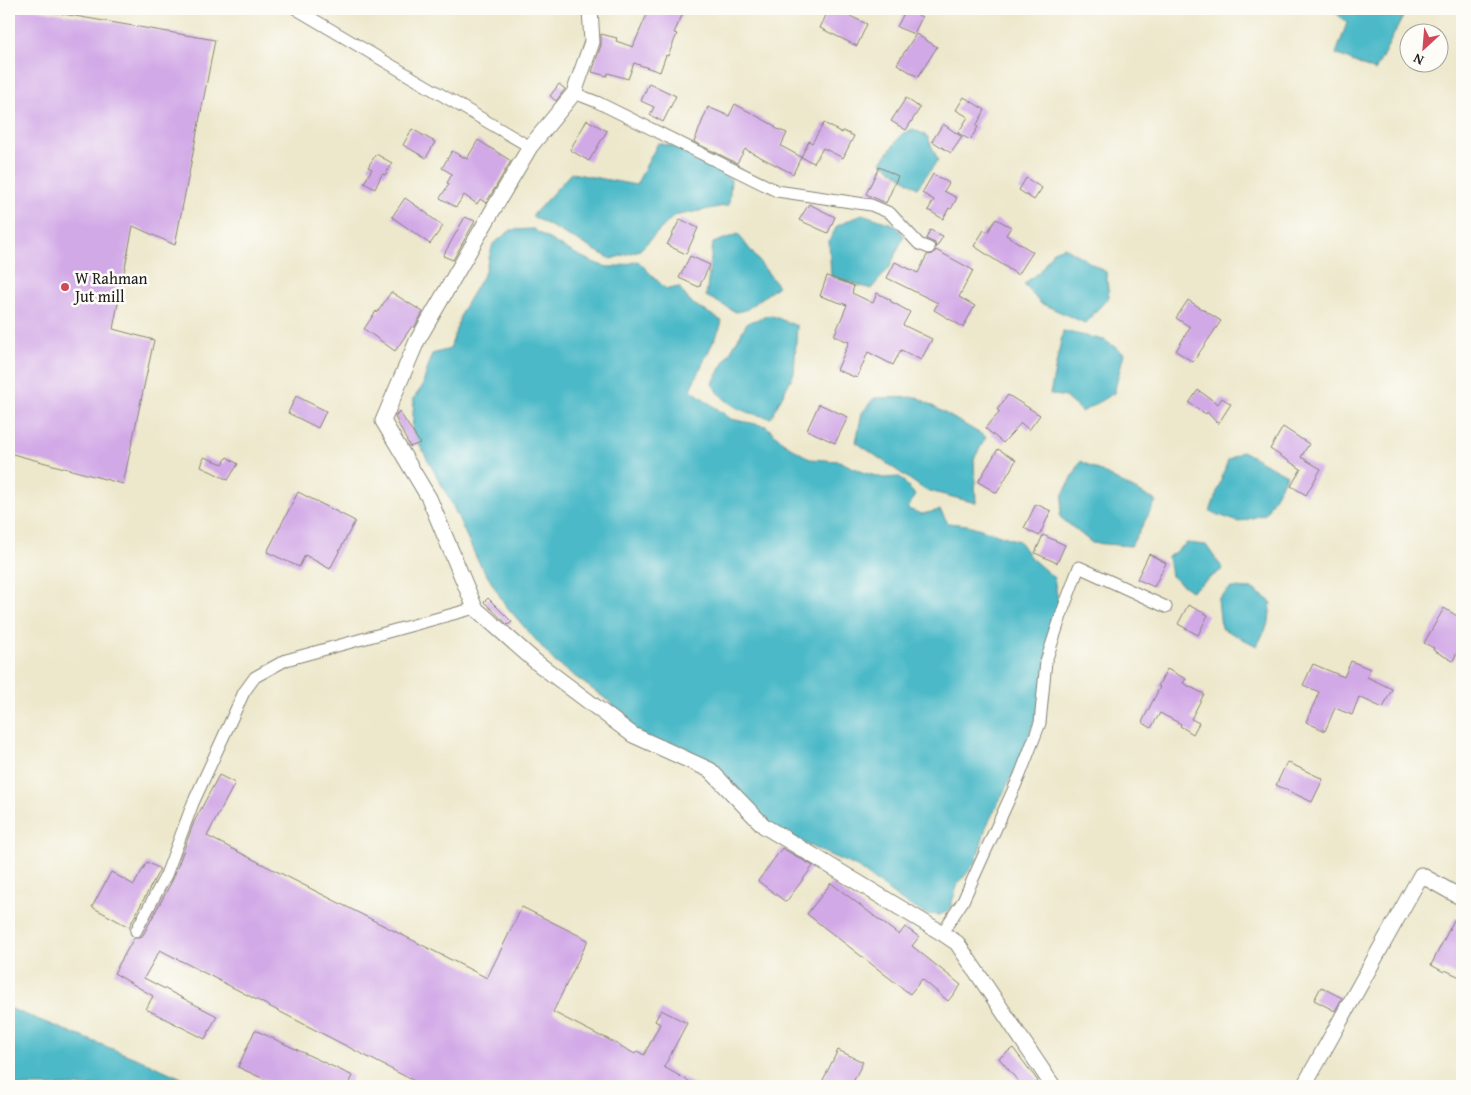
<svg xmlns="http://www.w3.org/2000/svg" width="1471" height="1095" viewBox="0 0 1471 1095" font-family="'Gentium Book Plus',serif">
	<style>
		.water { fill: #4cb9c8; stroke: #346a72 }
		.building { fill: #d2a9e7 }
		.lines { fill: none; stroke-linecap: round; stroke-linejoin: round }
		.minor-casing { stroke: #848274; stroke-width: 13 }
		.tertiary-casing { stroke: #848274; stroke-width: 17 }
		.minor { stroke: #fff; stroke-width: 11 }
		.tertiary { stroke: #fff; stroke-width: 15 }
		.poi-dot { fill: #d1495b; stroke: #fdfcf7; stroke-width: 2 }
		.labels { text-anchor: middle; dominant-baseline: central; stroke-width: 5; stroke-linejoin: round; paint-order: stroke }
		.poi-label { font-size: 16px; fill: #1c1c1c; stroke: #fdfcf7; text-anchor: start }
	</style>
	<rect width="100%" height="100%" fill="#fdfcf7"/>
	<filter id="ink" filterUnits="userSpaceOnUse"><feTurbulence type="fractalNoise" baseFrequency=".02" numOctaves="2"/><feDisplacementMap in="SourceGraphic" scale="10" xChannelSelector="R" yChannelSelector="G"/><feConvolveMatrix kernelMatrix="1 2 1 2 8 2 1 2 1" color-interpolation-filters="sRGB"/></filter>
	<filter id="wash" filterUnits="userSpaceOnUse"><feTurbulence type="fractalNoise" baseFrequency=".0096" numOctaves="4" result="noise"/><feDisplacementMap in="SourceGraphic" scale="20" xChannelSelector="R" yChannelSelector="G"/><feGaussianBlur stdDeviation="1.12" result="paint"/><feColorMatrix in="noise" values="0 0 0 0 0 0 0 0 0 0 0 0 0 0 0 0 0 1.4 0 .05"/><feComposite in="paint" operator="in"/></filter>
	<g filter="url(#wash)">
		<rect width="100%" height="100%" fill="#ede8cc"/>
		<path class="water" d="M1332 9H1407L1375 71 1336 54 1347 23Z
			M913 129 927 136 938 160 917 188 881 162 902 134Z
			M658 143 677 147 731 179 729 205 674 216 640 250 611 259 532 216 571 173 636 185Z
			M862 214 895 225 904 235 890 267 871 289 831 276 829 241 837 226Z
			M533 229C546 238 597 268 611 267 620 267 629 263 638 261L666 289 679 287 690 302 722 321 720 328 690 389 731 419 766 426 784 443 810 459 839 461 862 472 883 478 900 477 915 495 908 509 922 514 940 510 948 523 968 525 1019 541 1031 558 1054 578 1059 606 1037 715 1017 766 986 827 976 862 958 884 949 911 939 915 926 914 902 901 857 867 764 826 707 766 632 738 610 702 555 662 506 606 477 559 451 502 412 431 414 398 422 387 432 354 450 349 462 311 485 272 493 244 511 230Z
			M738 234 778 286 746 310 736 312 706 296 713 243Z
			M1064 247 1106 272 1109 297 1085 323 1040 303 1024 284 1041 270 1053 251Z
			M770 315 797 326 794 373 771 418C744 412 729 409 712 384L747 323Z
			M1063 331 1104 340 1124 353 1114 393 1082 412 1065 397 1050 394Z
			M917 397 986 437 974 459 976 503 925 490 856 442 862 413 874 398Z
			M1242 451 1287 475 1265 514 1239 522 1210 512 1228 460Z
			M1081 461 1156 501 1131 546 1092 543 1060 517 1063 494Z
			M1187 543 1206 545 1223 569 1191 591 1171 576 1168 557Z
			M1231 588 1253 589 1271 602 1269 622 1257 646 1221 628 1218 599Z
			M9 1008 148 1063 199 1086H9Z"/>
		<g id="blocks">
			<path class="building" d="M9 9H34L215 40 175 245 133 226 113 329 154 340 123 484 9 453Z
				M649 9H685L674 33 677 34 668 56 666 55 660 72 634 63 628 79 608 73 607 76 592 72 601 45V34L617 38 616 41 633 47Z
				M829 9H835L867 24 857 46 820 28Z
				M906 9 922 17 914 34 897 27Z
				M916 34 937 47 918 77 897 64Z
				M649 83 676 96 663 122 650 115 654 107 641 101Z
				M559 84 565 89 556 101 550 96Z
				M964 97 985 110 976 126 978 127 970 140 958 133 968 117 956 110Z
				M906 98 920 108 906 130 891 121Z
				M735 104 775 126V128L787 133 781 146 801 157 809 141 812 143 824 123 842 133 843 131 854 136 843 158 823 148 814 163 801 157 793 174 745 149 737 163 694 142 708 107 729 116Z
				M587 120 607 131 589 161 570 150Z
				M943 124 962 137 951 153 932 141Z
				M412 129 435 142 426 158 403 145Z
				M478 140 511 161 486 203 480 199 477 204 464 195 456 207 440 198 449 184 447 183 452 174 442 168 452 151 467 159Z
				M376 154 392 163 385 175 382 174 375 189 364 183 372 169 368 167Z
				M879 167 898 176 886 203 866 194Z
				M933 174 949 183 944 191 957 198 951 209 949 208 943 219 928 210 934 200 922 193Z
				M1026 178 1042 188 1034 200 1019 190Z
				M405 198 428 214V215L443 226 430 244 392 217Z
				M809 204 835 217 828 233 799 220Z
				M465 217 475 221 453 260 443 256Z
				M680 219 698 228 686 254 667 245Z
				M996 219 1011 227 1006 235 1033 252 1018 275 974 246 984 230 988 232Z
				M930 230 943 236 936 248 935 243 926 239Z
				M936 250 973 270 959 297 975 306 963 327 934 310 938 303 887 278 895 262 918 273 927 255 933 254Z
				M690 256 710 265 699 287 679 278Z
				M827 276 854 286 852 293 873 303 877 293 891 300 890 301 910 312 903 325 932 339 921 360 901 350 893 365 868 352 857 378 837 370 849 342 834 336 847 305 820 296Z
				M391 292 423 312 414 328 412 326 395 351 364 329 376 311 377 313Z
				M1188 300 1221 321 1193 362 1176 351 1190 327 1176 318Z
				M1198 390 1218 404 1222 398 1231 404 1218 424 1207 412 1206 414 1189 403Z
				M1008 395 1040 415 1029 430 1021 423 1003 443 985 428 1000 412 997 410Z
				M296 396 326 411 318 428 288 413Z
				M819 404 848 417 835 443 807 430Z
				M399 411 412 431 420 443 410 447 395 417Z
				M1283 427 1309 444 1301 457 1321 469 1306 495 1291 486 1301 469 1270 449Z
				M998 449 1016 460 997 493 978 482Z
				M204 457 223 464 227 457 238 464 228 480 212 472 201 467Z
				M298 492 355 521 330 569 305 555 299 567 267 552Z
				M1036 504 1051 511 1039 536 1024 528Z
				M1043 535 1065 545 1057 563 1035 553Z
				M1149 554 1166 563 1154 587 1137 579Z
				M488 598 512 622 508 625 484 602Z
				M1188 605 1208 615 1198 635 1178 624Z
				M1444 608 1462 619V642L1453 661 1433 650 1434 648 1424 643Z
				M1351 661 1370 669 1367 677 1392 689 1383 708 1359 697 1352 715 1335 708 1325 731 1306 722 1319 692 1303 685 1313 664 1344 677Z
				M1167 669 1186 679 1183 683 1204 694 1191 719 1199 723 1193 734 1180 726 1181 724 1160 713 1151 728 1142 722 1160 687 1158 686Z
				M1287 762 1323 779 1312 802 1276 785Z
				M219 775 235 783 207 836 487 978 522 907 588 940 553 1012 602 1037V1036L635 1054 637 1051 644 1055 660 1024 655 1021 661 1010 687 1023 664 1067 697 1086H424L160 950 144 978 217 1016 205 1039 146 1009 153 996 114 973 134 938H140L143 935 173 879 194 822Z
				M782 848 813 866 786 902 758 881Z
				M147 862 160 869 129 927 92 907 111 872 134 885Z
				M831 883 899 935 905 927 919 937 912 946 961 985 948 1001 922 979 910 994 807 914Z
				M1455 918 1462 922V978L1445 970 1444 972 1431 965Z
				M1321 987 1342 998 1335 1011 1314 1000Z
				M255 1030 353 1076 348 1086H279L238 1067Z
				M1013 1048 1038 1081 1032 1086H1022L999 1058Z
				M838 1050 863 1062 851 1086H820Z"/>
		</g>
	</g>
	<g filter="url(#ink)">
		<use href="#blocks" fill-opacity="0" stroke="#848274" stroke-width="1"/>
		<g class="lines">
			<g class="minor-casing">
				<path id="minor" d="M296 9 530 147
					M574 93 597 102 777 191 871 205 890 213 919 244 929 248
					M136 931 166 875 193 803 244 692 255 677 286 660 475 608
					M942 933 963 901 1020 775 1040 723 1046 661 1064 607 1079 567 1166 607"/>
			</g>
			<g class="tertiary-casing">
				<path id="tertiary" d="M590 9 592 42 574 93 530 147 501 196 417 341 383 421 429 498 475 608 536 662 633 735 710 770 764 826 942 933 957 943 1053 1086
					M1304 1086 1421 875 1462 898"/>
			</g>
			<use href="#minor" class="minor"/>
			<use href="#tertiary" class="tertiary"/>
		</g>
	</g>
	<circle class="poi-dot" cx="65" cy="287" r="5"/>
	<g class="labels">
		<g class="poi-label">
			<text x="75" y="278">W Rahman<tspan x="75" dy="18">Jut mill</tspan></text>
		</g>
	</g>
	<rect width="1471" height="1095" fill="none" stroke="#fdfcf7" stroke-width="30"/>
	<g transform="translate(1424 48) rotate(206)"><circle r="24" fill="#fdfcf7" stroke="#a3a29f"/>
	<path d="M0-4L9 19L0 12L-9 19Z" fill="#d1495b"/>
	<text y="-8" font-size="14" font-weight="bold" text-anchor="middle" fill="#1c1c1c">N</text>
	</g>
</svg>
